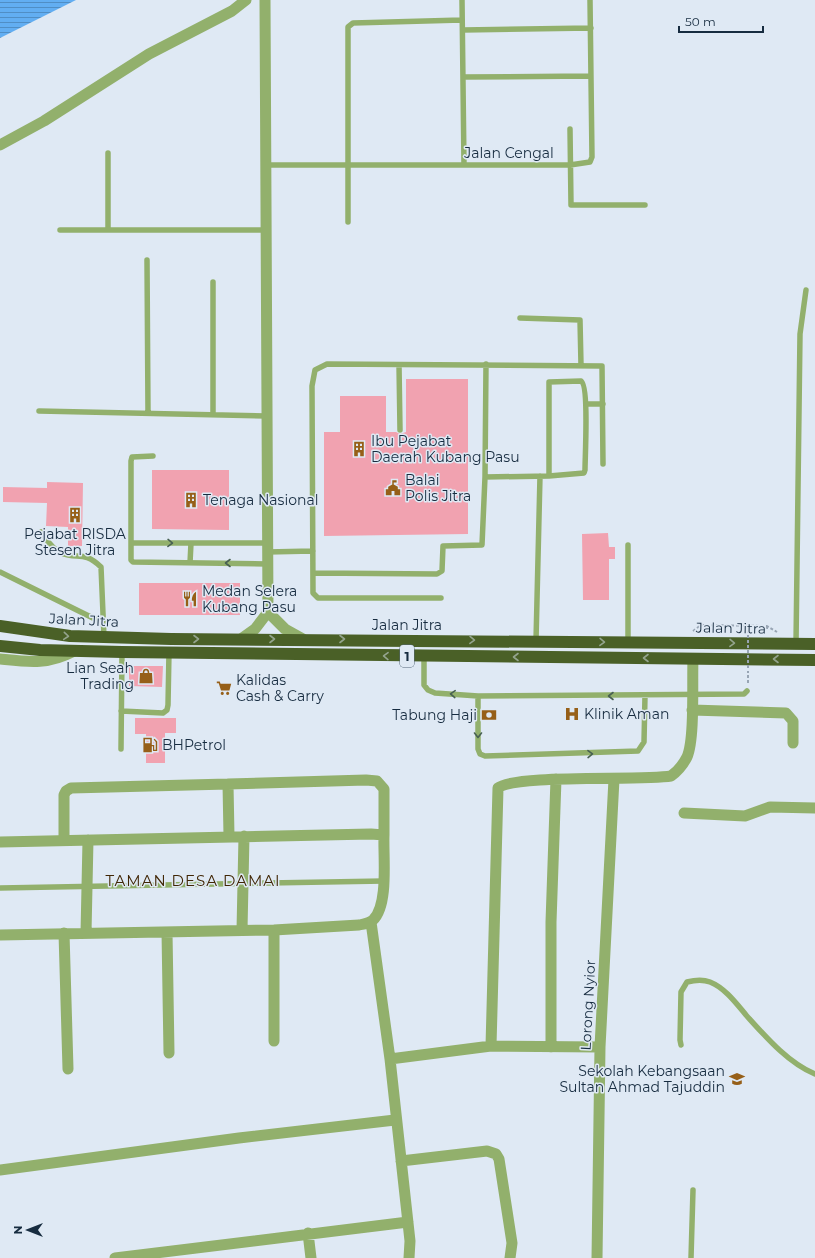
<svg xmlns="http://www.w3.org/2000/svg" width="815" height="1258" viewBox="0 0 815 1258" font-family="Montserrat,sans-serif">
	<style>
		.water { fill: url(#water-rules) }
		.building { fill: #f1a2b0 }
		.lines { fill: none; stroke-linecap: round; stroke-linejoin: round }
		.path { stroke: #98a5b4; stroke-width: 2; stroke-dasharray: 3 2; stroke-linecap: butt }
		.lane { stroke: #92b06c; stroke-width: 5.5 }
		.street { stroke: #92b06c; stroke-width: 11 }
		.highway { stroke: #4a6027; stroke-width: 12 }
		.path-bridge { stroke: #98a5b4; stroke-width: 2; stroke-dasharray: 3 2; stroke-linecap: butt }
		.oneway { stroke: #486152 }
		.oneway2 { stroke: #94a48e }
		.labels { text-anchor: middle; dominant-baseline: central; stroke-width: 3; stroke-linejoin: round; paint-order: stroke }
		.shield { fill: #dfe9f4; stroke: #536576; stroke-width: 1 }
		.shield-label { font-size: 13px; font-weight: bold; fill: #172c40 }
		.street-label { font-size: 14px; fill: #172c40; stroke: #dfe9f4 }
		.poi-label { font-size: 14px; fill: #172c40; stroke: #dfe9f4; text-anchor: start }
		.neighbourhood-label { font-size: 15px; letter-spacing: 1px; fill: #402605; stroke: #dfe9f4 }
	</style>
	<defs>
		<pattern id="water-rules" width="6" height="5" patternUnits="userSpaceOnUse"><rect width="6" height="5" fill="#62aef2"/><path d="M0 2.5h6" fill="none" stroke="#508ec5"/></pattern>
	</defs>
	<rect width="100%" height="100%" fill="#dfe9f4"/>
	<path class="water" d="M0 0H76L0 38Z"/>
	<path class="building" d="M406 379H468V534L324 536V432H340V396H386V432H396L400 434 406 432Z
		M152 470H229V530L152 529Z
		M47 482 83 483 82 546H68V527L46 526 47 503 3 502V487L47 488Z
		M608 533 609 547H615V559H609V600H583L582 534Z
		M139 583H240V615H139Z
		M129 666H163L162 687 129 686Z
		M135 718H176V733H165V763H146V734H135Z"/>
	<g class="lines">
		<path class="path" d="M748 630H767V626
			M693 631 701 625 767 626 777 632
			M748 683V671"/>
		<path class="lane" d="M462 0 464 165
			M463 30 591 28
			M463 77 591 76
			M570 129 571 205H645
			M108 153V230
			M265 165H570L590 162 592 157 590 0
			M348 222V27L353 23 462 20
			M60 230H266
			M147 260 148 413
			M213 282V415
			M520 318 580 320 581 365
			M399 365 400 430
			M586 404H603
			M39 411 266 416
			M153 456 132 457 131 461V560L133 562 267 564
			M485 477 549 476 584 473 585 470C585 457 589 385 581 381L549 382V476
			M41 532C46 539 52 549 61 553 78 560 83 550 101 567L104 637
			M131 543H267
			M267 552 313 551
			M190 563 191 543
			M0 572 103 623
			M313 573 437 574 442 571 443 546 482 545 485 477 486 364
			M441 598H318L313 593 312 386 315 370 327 364 602 366 603 464
			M536 641 540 476
			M628 642V545
			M796 644 800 334 806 290
			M424 657V685L428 690 435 693 478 696 744 694 747 691
			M478 696V749L480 754 485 756 638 751 644 742 645 696
			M121 711 163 713 167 710 168 705 169 652
			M121 749 122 652
			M0 888 384 881
			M681 1045 680 1040 681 992 687 982C695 980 702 979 710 982 725 988 736 1003 746 1015 765 1036 788 1063 815 1074
			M691 1258 693 1190"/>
		<path class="street" d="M0 145 44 121 149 54 232 11 246 0
			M268 612 285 629 303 639
			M241 639 255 629 268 612 265 0
			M0 659C29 662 47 665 74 651
			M692 710 786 713 793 721V743
			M684 813 745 816 770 807 815 808
			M229 836 228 784 366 780 377 781 384 789V835
			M64 840V795L66 791 71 788 228 784
			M0 842 371 834 384 835C383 856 389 905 373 920 369 924 363 924 359 925L274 930 0 935
			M371 922 390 1059 410 1241 409 1258
			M242 930 244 836
			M274 930V1041
			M167 932 169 1053
			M64 933 68 1069
			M86 933 88 840
			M491 1046 498 788C514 774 642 781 671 776 678 771 683 765 687 757 695 739 692 681 693 659
			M551 1047V922L556 779
			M390 1059 491 1046 600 1047
			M401 1161 487 1151 496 1154 499 1159 512 1243 510 1258
			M0 1170 239 1138 395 1120
			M308 1233 311 1258
			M115 1258 408 1222
			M597 1258 600 1047 614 779"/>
		<path class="highway" d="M0 626 70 636 171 639 815 644
			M0 646 40 650 122 652 815 660"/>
		<path class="path-bridge" d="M748 630V668"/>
	</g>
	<defs><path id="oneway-chevron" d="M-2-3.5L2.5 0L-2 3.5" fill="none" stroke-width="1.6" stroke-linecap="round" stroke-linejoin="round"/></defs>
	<g class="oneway">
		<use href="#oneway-chevron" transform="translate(170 543) rotate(1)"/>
		<use href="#oneway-chevron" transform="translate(228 563) rotate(-180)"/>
		<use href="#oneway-chevron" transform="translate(453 694) rotate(-177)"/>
		<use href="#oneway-chevron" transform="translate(611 696) rotate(-180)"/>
		<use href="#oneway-chevron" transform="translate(478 735) rotate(90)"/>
		<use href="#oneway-chevron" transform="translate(590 754) rotate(-1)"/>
	</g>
	<g class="oneway2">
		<use href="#oneway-chevron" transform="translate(66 636) rotate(5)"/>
		<use href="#oneway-chevron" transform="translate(196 639)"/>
		<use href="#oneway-chevron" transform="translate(272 639)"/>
		<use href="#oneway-chevron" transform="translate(342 639)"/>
		<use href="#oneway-chevron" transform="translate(472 640) rotate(1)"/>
		<use href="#oneway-chevron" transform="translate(602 642) rotate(1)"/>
		<use href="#oneway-chevron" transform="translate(732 643) rotate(1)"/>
		<use href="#oneway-chevron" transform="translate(386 656) rotate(-179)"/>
		<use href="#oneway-chevron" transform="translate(516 657) rotate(-180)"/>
		<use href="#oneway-chevron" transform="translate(646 658) rotate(-180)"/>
		<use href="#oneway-chevron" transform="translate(776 659) rotate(-180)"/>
	</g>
	<defs>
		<g id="building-bare" transform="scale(1.2)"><path d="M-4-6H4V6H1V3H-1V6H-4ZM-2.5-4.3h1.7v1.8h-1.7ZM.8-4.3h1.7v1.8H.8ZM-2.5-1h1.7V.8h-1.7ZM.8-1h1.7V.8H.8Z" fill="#965f18" stroke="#dfe9f4" stroke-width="2.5" paint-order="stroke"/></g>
		<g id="civic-bare" transform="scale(1.2)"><path d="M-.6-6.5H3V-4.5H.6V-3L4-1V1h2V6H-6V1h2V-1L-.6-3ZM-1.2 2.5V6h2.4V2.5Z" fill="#965f18" stroke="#dfe9f4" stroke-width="2.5" paint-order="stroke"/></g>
		<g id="restaurant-bare" transform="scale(1.2)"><path d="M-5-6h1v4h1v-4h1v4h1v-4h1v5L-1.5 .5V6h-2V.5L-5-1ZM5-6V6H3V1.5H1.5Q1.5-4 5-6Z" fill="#965f18" stroke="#dfe9f4" stroke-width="2.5" paint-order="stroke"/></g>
		<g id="shop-bare" transform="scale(1.2)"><path d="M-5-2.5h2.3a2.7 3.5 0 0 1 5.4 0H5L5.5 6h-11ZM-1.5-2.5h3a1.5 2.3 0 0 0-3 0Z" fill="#965f18" stroke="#dfe9f4" stroke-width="2.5" paint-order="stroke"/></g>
		<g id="supermarket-bare" transform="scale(1.2)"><path d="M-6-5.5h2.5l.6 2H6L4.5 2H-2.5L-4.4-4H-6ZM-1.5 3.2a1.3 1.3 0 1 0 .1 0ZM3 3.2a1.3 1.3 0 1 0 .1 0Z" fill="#965f18" stroke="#dfe9f4" stroke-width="2.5" paint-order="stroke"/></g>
		<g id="hospital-bare" transform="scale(1.2)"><path d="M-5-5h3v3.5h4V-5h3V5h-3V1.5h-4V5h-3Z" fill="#965f18" stroke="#dfe9f4" stroke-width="2.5" paint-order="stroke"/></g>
		<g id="bank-bare" transform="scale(1.2)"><path d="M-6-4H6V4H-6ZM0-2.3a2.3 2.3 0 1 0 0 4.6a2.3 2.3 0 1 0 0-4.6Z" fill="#965f18" stroke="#dfe9f4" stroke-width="2.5" paint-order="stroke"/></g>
		<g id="fuel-bare" transform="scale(1.2)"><path d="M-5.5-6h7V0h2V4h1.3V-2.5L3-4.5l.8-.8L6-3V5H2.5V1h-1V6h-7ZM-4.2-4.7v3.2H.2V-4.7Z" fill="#965f18" stroke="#dfe9f4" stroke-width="2.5" paint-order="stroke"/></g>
		<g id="school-bare" transform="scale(1.2)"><path d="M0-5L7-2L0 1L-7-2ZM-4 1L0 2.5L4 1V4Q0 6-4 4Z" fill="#965f18" stroke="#dfe9f4" stroke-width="2.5" paint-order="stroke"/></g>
	</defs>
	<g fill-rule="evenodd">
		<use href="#building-bare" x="359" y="449"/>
		<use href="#civic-bare" x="393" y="488"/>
		<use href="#building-bare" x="191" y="500"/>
		<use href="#building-bare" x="75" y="515"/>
		<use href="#restaurant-bare" x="190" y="599"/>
		<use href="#shop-bare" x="146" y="676"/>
		<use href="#supermarket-bare" x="224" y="688"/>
		<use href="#hospital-bare" x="572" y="714"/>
		<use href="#bank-bare" x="489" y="715"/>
		<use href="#fuel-bare" x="150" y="745"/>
		<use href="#school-bare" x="737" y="1079"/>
	</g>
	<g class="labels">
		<rect class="shield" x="400" y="645" width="14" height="22" rx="3"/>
		<g class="shield-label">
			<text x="407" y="656">1</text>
		</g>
		<g class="street-label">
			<text x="509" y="153">Jalan Cengal</text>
			<text transform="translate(84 620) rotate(3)">Jalan Jitra</text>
			<text x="407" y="625">Jalan Jitra</text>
			<text transform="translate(731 628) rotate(1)">Jalan Jitra</text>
			<text transform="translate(588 1005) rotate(-87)">Lorong Nyior</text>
		</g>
		<g class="poi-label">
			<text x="371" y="441">Ibu Pejabat<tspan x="371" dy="16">Daerah Kubang Pasu</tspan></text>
			<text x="405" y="480">Balai<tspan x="405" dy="16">Polis Jitra</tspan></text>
			<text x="203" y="500">Tenaga Nasional</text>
			<text x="75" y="534" text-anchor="middle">Pejabat RISDA<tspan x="75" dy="16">Stesen Jitra</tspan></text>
			<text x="202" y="591">Medan Selera<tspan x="202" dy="16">Kubang Pasu</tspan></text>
			<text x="134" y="668" text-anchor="end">Lian Seah<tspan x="134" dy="16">Trading</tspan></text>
			<text x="236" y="680">Kalidas<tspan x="236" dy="16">Cash &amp; Carry</tspan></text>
			<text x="584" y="714">Klinik Aman</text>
			<text x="477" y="715" text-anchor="end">Tabung Haji</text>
			<text x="162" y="745">BHPetrol</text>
			<text x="725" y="1071" text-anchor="end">Sekolah Kebangsaan<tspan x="725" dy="16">Sultan Ahmad Tajuddin</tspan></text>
		</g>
		<g class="neighbourhood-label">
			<text x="193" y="880">TAMAN DESA DAMAI</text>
		</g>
	</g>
	<g transform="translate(28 1230) rotate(270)" stroke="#dfe9f4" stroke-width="3" paint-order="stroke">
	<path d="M0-3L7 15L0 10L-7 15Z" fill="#172c40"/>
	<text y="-6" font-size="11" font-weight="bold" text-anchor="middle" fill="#172c40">N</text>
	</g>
	<path d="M679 26v6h84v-6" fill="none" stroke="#172c40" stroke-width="2"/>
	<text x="685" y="26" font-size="12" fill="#172c40" stroke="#dfe9f4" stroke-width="3" paint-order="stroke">50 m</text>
</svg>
